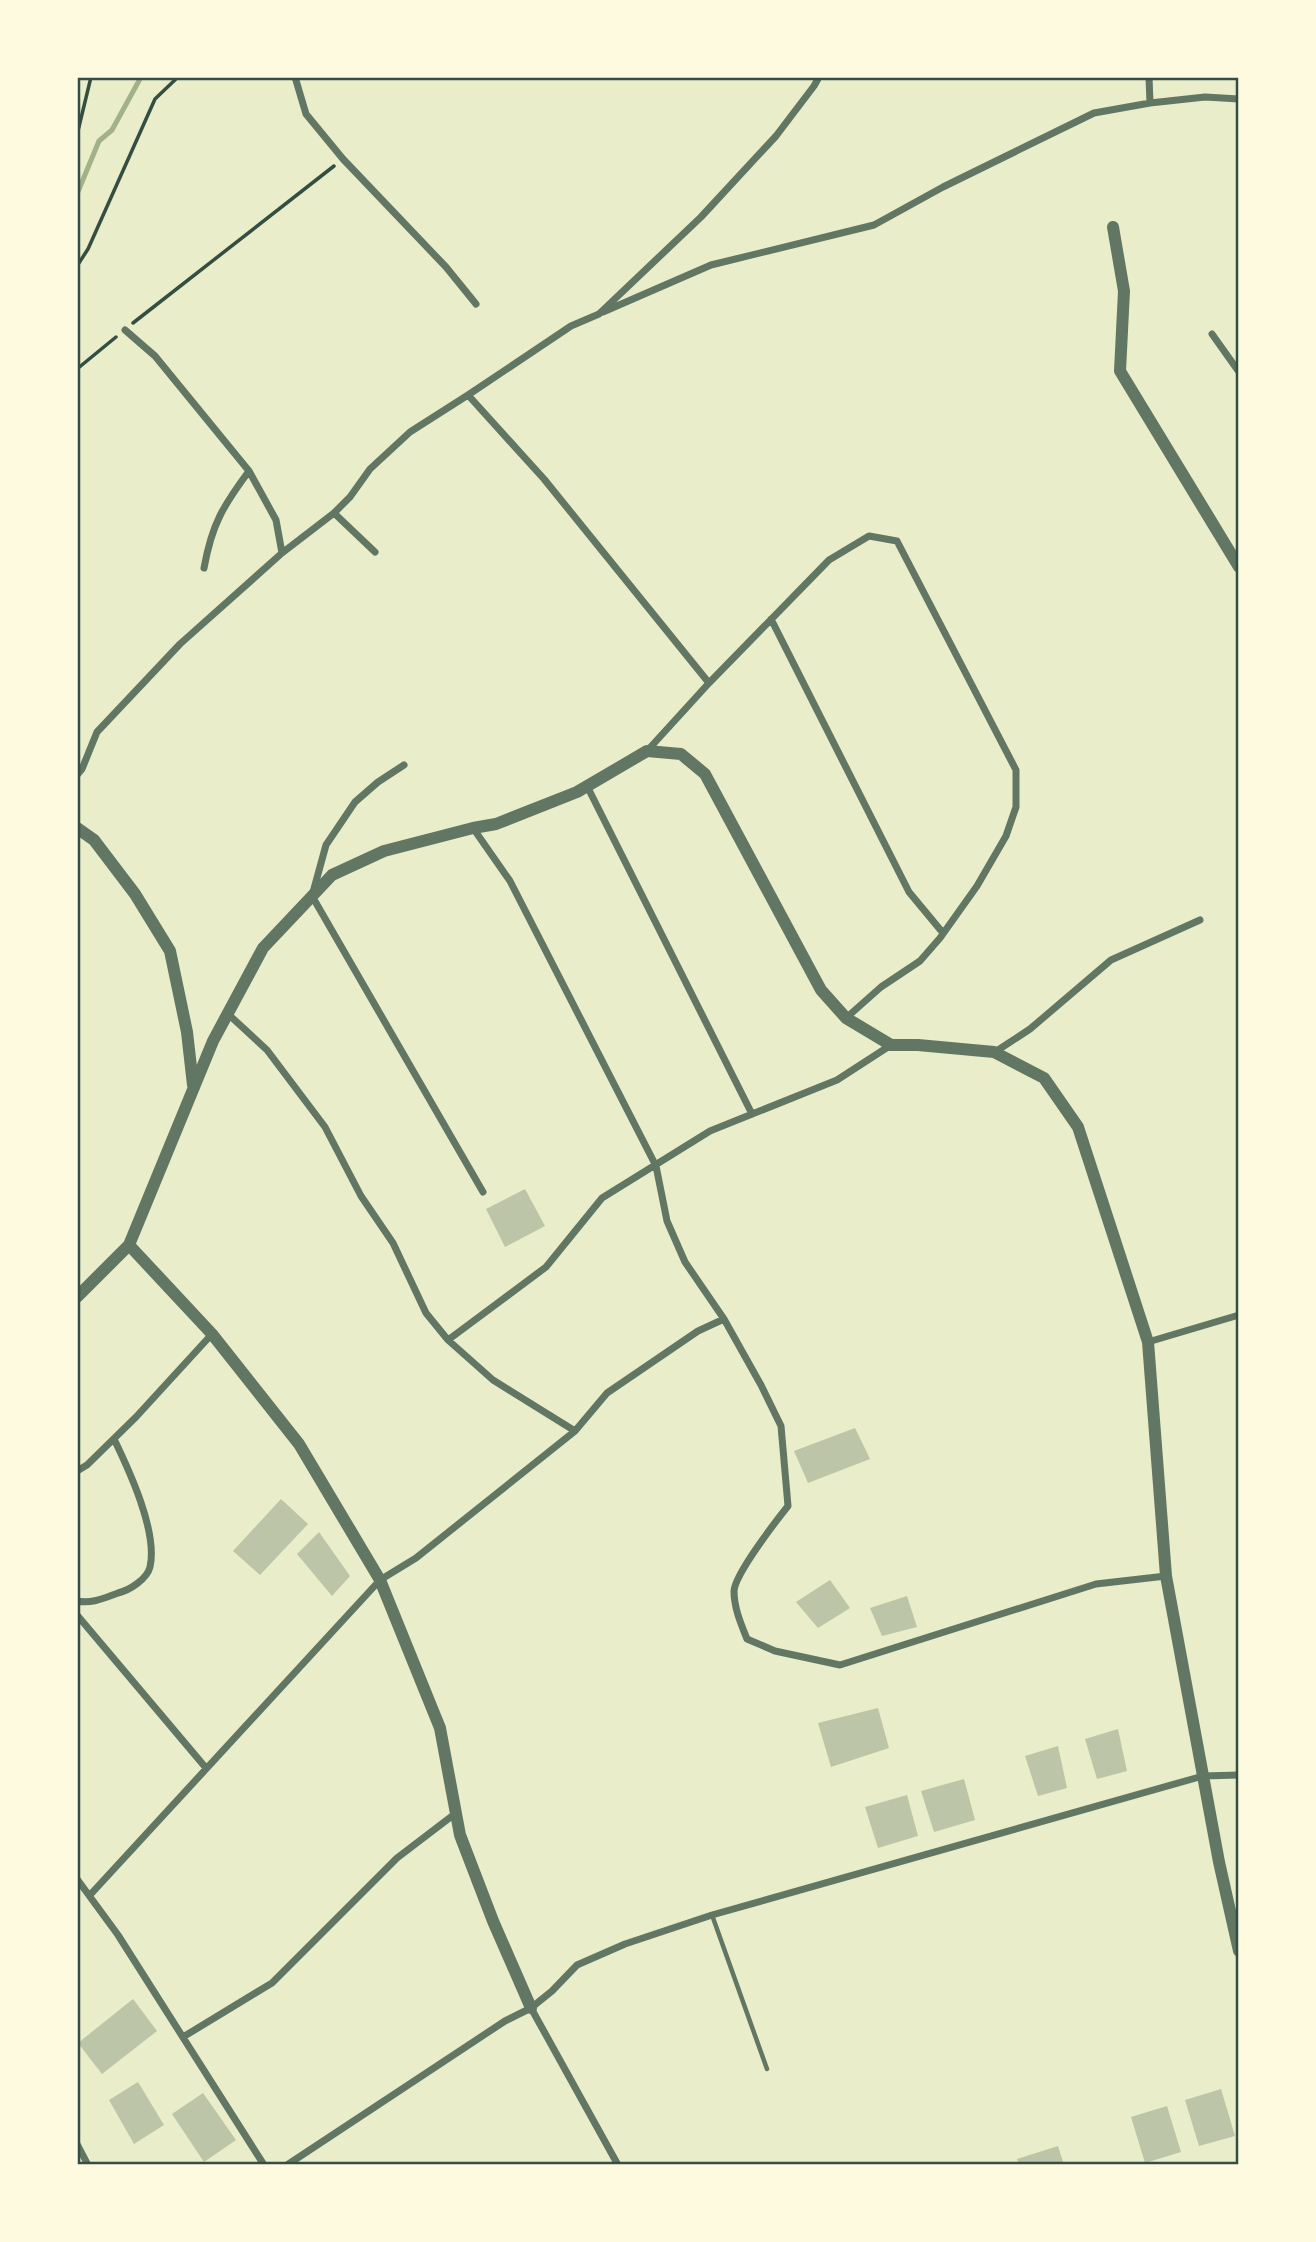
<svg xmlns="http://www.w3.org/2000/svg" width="1316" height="2242" viewBox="0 0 1316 2242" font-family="Raleway,sans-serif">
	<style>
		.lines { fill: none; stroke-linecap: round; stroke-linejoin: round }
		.stream { stroke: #a3b18a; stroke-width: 5 }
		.building { fill: #bcc5a7 }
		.path { stroke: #344e41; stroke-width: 3.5 }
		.service { stroke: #617663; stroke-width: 4.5 }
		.minor { stroke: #617663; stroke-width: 7 }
		.tertiary { stroke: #617663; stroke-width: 12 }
		.neatline { fill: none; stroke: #344e41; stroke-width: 2.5 }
	</style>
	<rect width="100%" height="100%" fill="#e9edc9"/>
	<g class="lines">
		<path class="stream" d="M77 194 99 141 112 130 141 77"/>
	</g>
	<path class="building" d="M525 1189 545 1226 505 1247 486 1209Z
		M855 1428 870 1459 808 1483 794 1451Z
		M281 1499 308 1524 260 1575 233 1551Z
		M319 1532 350 1576 332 1596 297 1554Z
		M830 1580 850 1608 818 1628 796 1602Z
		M907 1596 917 1627 882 1636 870 1608Z
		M878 1708 889 1748 831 1767 818 1723Z
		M1118 1729 1127 1771 1097 1779 1085 1739Z
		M1058 1746 1067 1788 1038 1796 1025 1756Z
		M964 1779 975 1820 934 1832 921 1791Z
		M907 1795 918 1836 878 1848 865 1807Z
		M133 1999 157 2031 102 2074 78 2043Z
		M138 2082 164 2125 134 2144 109 2100Z
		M1221 2089 1235 2136 1199 2146 1185 2100Z
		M203 2093 236 2140 204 2162 172 2114Z
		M1167 2106 1181 2152 1145 2163 1131 2117Z
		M1058 2146 1064 2165H1019L1017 2159Z"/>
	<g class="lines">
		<path class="path" d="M77 135 91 77
			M77 266 88 249 155 99 178 77
			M133 323 334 166
			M77 369 116 337"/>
		<path class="service" d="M712 1915 767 2069"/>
		<path class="minor" d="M295 77 306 114 343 159 446 267 476 304
			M1149 77 1150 103
			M603 312 711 265 874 225 943 187 1094 113 1150 103 1205 97 1239 99
			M125 330 155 356 249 471 276 520 282 553
			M1212 334 1239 372
			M468 395 544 479 709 683
			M334 513 375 552
			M204 568C212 524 223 506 249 471
			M771 619 909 892 943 933
			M647 751 709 683 829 560 869 536 897 541 1016 770V807L1006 836 977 886 940 938 920 961 881 987 846 1018
			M404 765 378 782 355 802 326 845 312 896 483 1192
			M77 775 82 769 97 732 180 644 282 553 334 513 350 497 370 469 410 432 468 395 571 326 599 314 701 217 776 136 814 86 819 77
			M587 786 752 1114
			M228 1014 267 1050 325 1127 361 1196 393 1243 426 1313 448 1340 493 1380 575 1431
			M995 1052 1030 1029 1111 960 1200 920
			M724 1319 761 1385 781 1426 788 1506C776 1521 735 1574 734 1591 734 1608 741 1624 747 1639L775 1651 840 1665 1096 1584 1166 1576
			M448 1340 546 1267 602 1198 710 1131 837 1080 891 1045
			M1148 1342 1239 1315
			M77 1471 87 1465 136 1417 212 1334
			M77 1601C92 1604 104 1598 118 1593 130 1590 147 1579 150 1567 158 1532 129 1470 114 1439
			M77 1615 206 1768
			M77 1879 118 1935 264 2165
			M90 1895 380 1580 416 1558 575 1431 607 1393 698 1331 724 1319 685 1262 667 1221 656 1166 510 881 473 828
			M531 2008 618 2165
			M183 2037 272 1983 397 1858 456 1813
			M77 2144 88 2165
			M287 2165 505 2021 531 2008 552 1991 577 1965 625 1944 712 1915 1203 1776 1239 1775"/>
		<path class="tertiary" d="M1113 227 1124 291 1120 371 1239 567
			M77 828 94 840 135 894 170 951 187 1032 193 1085
			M129 1245 212 1334 299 1444 380 1580 440 1728 460 1835 493 1921 531 2008
			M77 1297 129 1245 213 1041 263 948 332 875 384 851 473 828 496 824 577 792 647 751 681 754 705 774 821 990 846 1018 891 1045H918L994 1052 1044 1078 1078 1127 1148 1342 1166 1576 1219 1862 1239 1951"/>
	</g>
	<rect width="1316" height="2242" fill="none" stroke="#fefae0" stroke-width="158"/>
	<rect x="79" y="79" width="1158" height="2084" class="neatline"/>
</svg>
